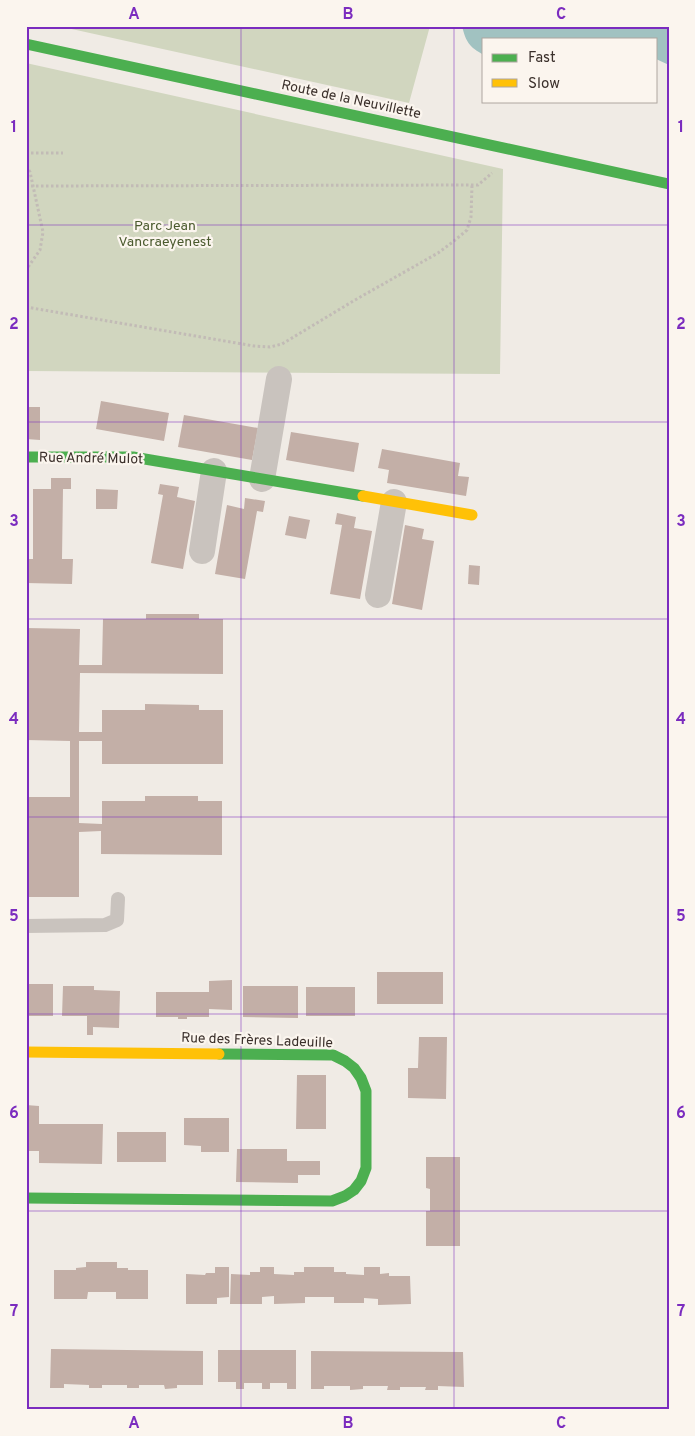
<svg xmlns="http://www.w3.org/2000/svg" width="695" height="1436" viewBox="0 0 695 1436" font-family="Overpass,sans-serif">
	<style>
		.green { fill: #d1d6bf }
		.water { fill: #a1c2c1 }
		.building { fill: #c3afa7 }
		.lines { fill: none; stroke-linecap: round; stroke-linejoin: round }
		.path { stroke: #c2bbb6; stroke-width: 3; stroke-dasharray: 2.5 2.5; stroke-linecap: butt }
		.lane { stroke: #c9c3be; stroke-width: 14 }
		.street { stroke: #c9c3be; stroke-width: 26 }
		.fast { stroke: #4caf50; stroke-width: 11 }
		.slow { stroke: #ffc107; stroke-width: 11 }
		.grid { fill: none; stroke: #7b2cbf; stroke-width: 1; stroke-opacity: 0.55 }
		.labels { text-anchor: middle; dominant-baseline: central; stroke-width: 4.5; stroke-linejoin: round; paint-order: stroke }
		.street-label { font-size: 14px; fill: #3b302b; stroke: #fbf5ee }
		.park-label { font-size: 14px; fill: #4a5a2e; stroke: #fbf5ee }
		.neatline { fill: none; stroke: #7b2cbf; stroke-width: 2 }
		.grid-label { font-size: 16px; text-anchor: middle; font-weight: bold; fill: #7b2cbf }
	</style>
	<rect width="100%" height="100%" fill="#f0ebe5"/>
	<path class="green" d="M58 26H430L409 103Z
		M26 63 503 169 500 374 26 371Z"/>
	<path class="water" d="M462 26H669V65L656 59V39H484V55C469 47 466 42 462 26Z"/>
	<path class="building" d="M101 401 169 413 164 441 96 429Z
		M26 407H40V440L26 439Z
		M184 415 258 428 252 460 178 447Z
		M291 432 359 443 354 472 286 460Z
		M382 449 460 463 458 476 469 477 466 496 387 483 389 470 378 468Z
		M51 478H71V489H63L62 559H73L72 584 26 583V559H33V489H51Z
		M160 484 179 487 177 497 195 501 183 569 151 563 163 495 158 494Z
		M96 489 118 490 117 509H96Z
		M245 498 265 501 263 512 257 511 245 579 215 574 227 505 244 509Z
		M337 513 356 517 354 528 372 531 360 599 330 594 342 525 335 524Z
		M289 516 310 520 306 539 285 535Z
		M405 525 424 529 422 539 434 541 422 610 392 604Z
		M469 565 480 566 479 585 468 584Z
		M146 614H199V619H223V674L80 673 79 732H102V710H145V704L199 705V710H223V764H102V741H79V823L102 824V801H145V796H198V801H222V855L101 854V831L79 832V897H26V797H70V741L26 740V628L80 629 79 665H102L103 619H146Z
		M377 972H443V1004H377Z
		M232 980V1010L209 1009V1017H187V1019H178V1017H156V992H209V981Z
		M26 984H53V1016H26Z
		M63 986H94V990L120 991 119 1028 93 1027V1035H87V1016H62Z
		M243 986H298V1018L243 1017Z
		M306 987H355V1016H306Z
		M419 1037H447L446 1099 408 1098V1068H418Z
		M297 1075H326V1129H296Z
		M26 1105 39 1106V1124H103L102 1164 39 1163V1151H26Z
		M184 1118H229V1152H201V1146L184 1145Z
		M117 1132H166V1162H117Z
		M237 1149H287V1161H320V1175H298V1183L236 1182Z
		M426 1157H460V1246H426V1211H430V1189L426 1188Z
		M86 1262H117V1268H128V1270H148V1299H116V1292H88L87 1299H54V1270H76V1268L86 1267Z
		M215 1267H229V1297L217 1298V1304H186V1274L205 1275 206 1273H215Z
		M260 1267H274V1274L294 1275V1272H304V1267H334V1272H346V1274L364 1275V1267H380V1274L389 1273V1276H410L411 1304 378 1305V1299L364 1298V1303H334V1297H305V1303L274 1304V1296L262 1297V1304H230L231 1274 250 1275V1272H260Z
		M51 1349 203 1351V1385H177V1388L165 1389 164 1385H139V1388H127V1385H102V1388H89V1385L64 1384V1388H50Z
		M218 1350H296V1389H287V1383H270V1389H262V1383H244V1389H236V1382H218Z
		M311 1351 463 1352 464 1387 438 1386V1390H425L426 1387H400V1390H387L388 1386H363V1389L350 1390V1386H324V1389H311Z"/>
	<g class="lines">
		<path class="path" d="M26 153H63
			M26 166 30 172 43 232 40 250 26 270
			M26 186 478 185 492 173
			M26 307 254 346 270 347 282 344 355 300 438 253 454 241 467 230 471 217 472 185"/>
		<path class="lane" d="M26 926 105 925 117 920 118 899"/>
		<path class="street" d="M262 479 279 379
			M202 551 214 471
			M378 595 394 502"/>
		<path class="fast" d="M26 44 669 184
			M26 457H133L363 496
			M26 1198 332 1201 345 1196 354 1190 361 1181 366 1168V1091L361 1078 354 1068 345 1061 333 1055 219 1054"/>
		<path class="slow" d="M363 496 472 515
			M26 1052 219 1054"/>
	</g>
	<path class="grid" d="M241 26V1410M454 26V1410M26 225H669M26 422H669M26 619H669M26 817H669M26 1014H669M26 1211H669"/>
	<g class="labels">
		<g class="street-label">
			<text transform="translate(351 100) rotate(12)">Route de la Neuvillette</text>
			<text transform="translate(91 459) rotate(1)">Rue André Mulot</text>
			<text transform="translate(257 1041) rotate(2)">Rue des Frères Ladeuille</text>
		</g>
		<g class="park-label">
			<text x="165" y="226">Parc Jean<tspan x="165" dy="16">Vancraeyenest</tspan></text>
		</g>
	</g>
	<rect width="695" height="1436" fill="none" stroke="#fbf5ee" stroke-width="55"/>
	<rect x="482" y="38" width="175" height="65" fill="#fbf5ee" stroke="#aea6a0"/>
	<rect x="492" y="54" width="25" height="8" fill="#4caf50" stroke="#aea6a0"/>
	<text x="528" y="62" font-size="15" fill="#3b302b">Fast</text>
	<rect x="492" y="79" width="25" height="8" fill="#ffc107" stroke="#aea6a0"/>
	<text x="528" y="88" font-size="15" fill="#3b302b">Slow</text>
	<rect x="28" y="28" width="640" height="1380" class="neatline"/>
	<g class="grid-label">
		<text x="134" y="19">A</text>
		<text x="348" y="19">B</text>
		<text x="561" y="19">C</text>
		<text x="14" y="132">1</text>
		<text x="681" y="132">1</text>
		<text x="14" y="329">2</text>
		<text x="681" y="329">2</text>
		<text x="14" y="526">3</text>
		<text x="681" y="526">3</text>
		<text x="14" y="724">4</text>
		<text x="681" y="724">4</text>
		<text x="14" y="921">5</text>
		<text x="681" y="921">5</text>
		<text x="14" y="1118">6</text>
		<text x="681" y="1118">6</text>
		<text x="14" y="1316">7</text>
		<text x="681" y="1316">7</text>
		<text x="134" y="1428">A</text>
		<text x="348" y="1428">B</text>
		<text x="561" y="1428">C</text>
	</g>
</svg>
